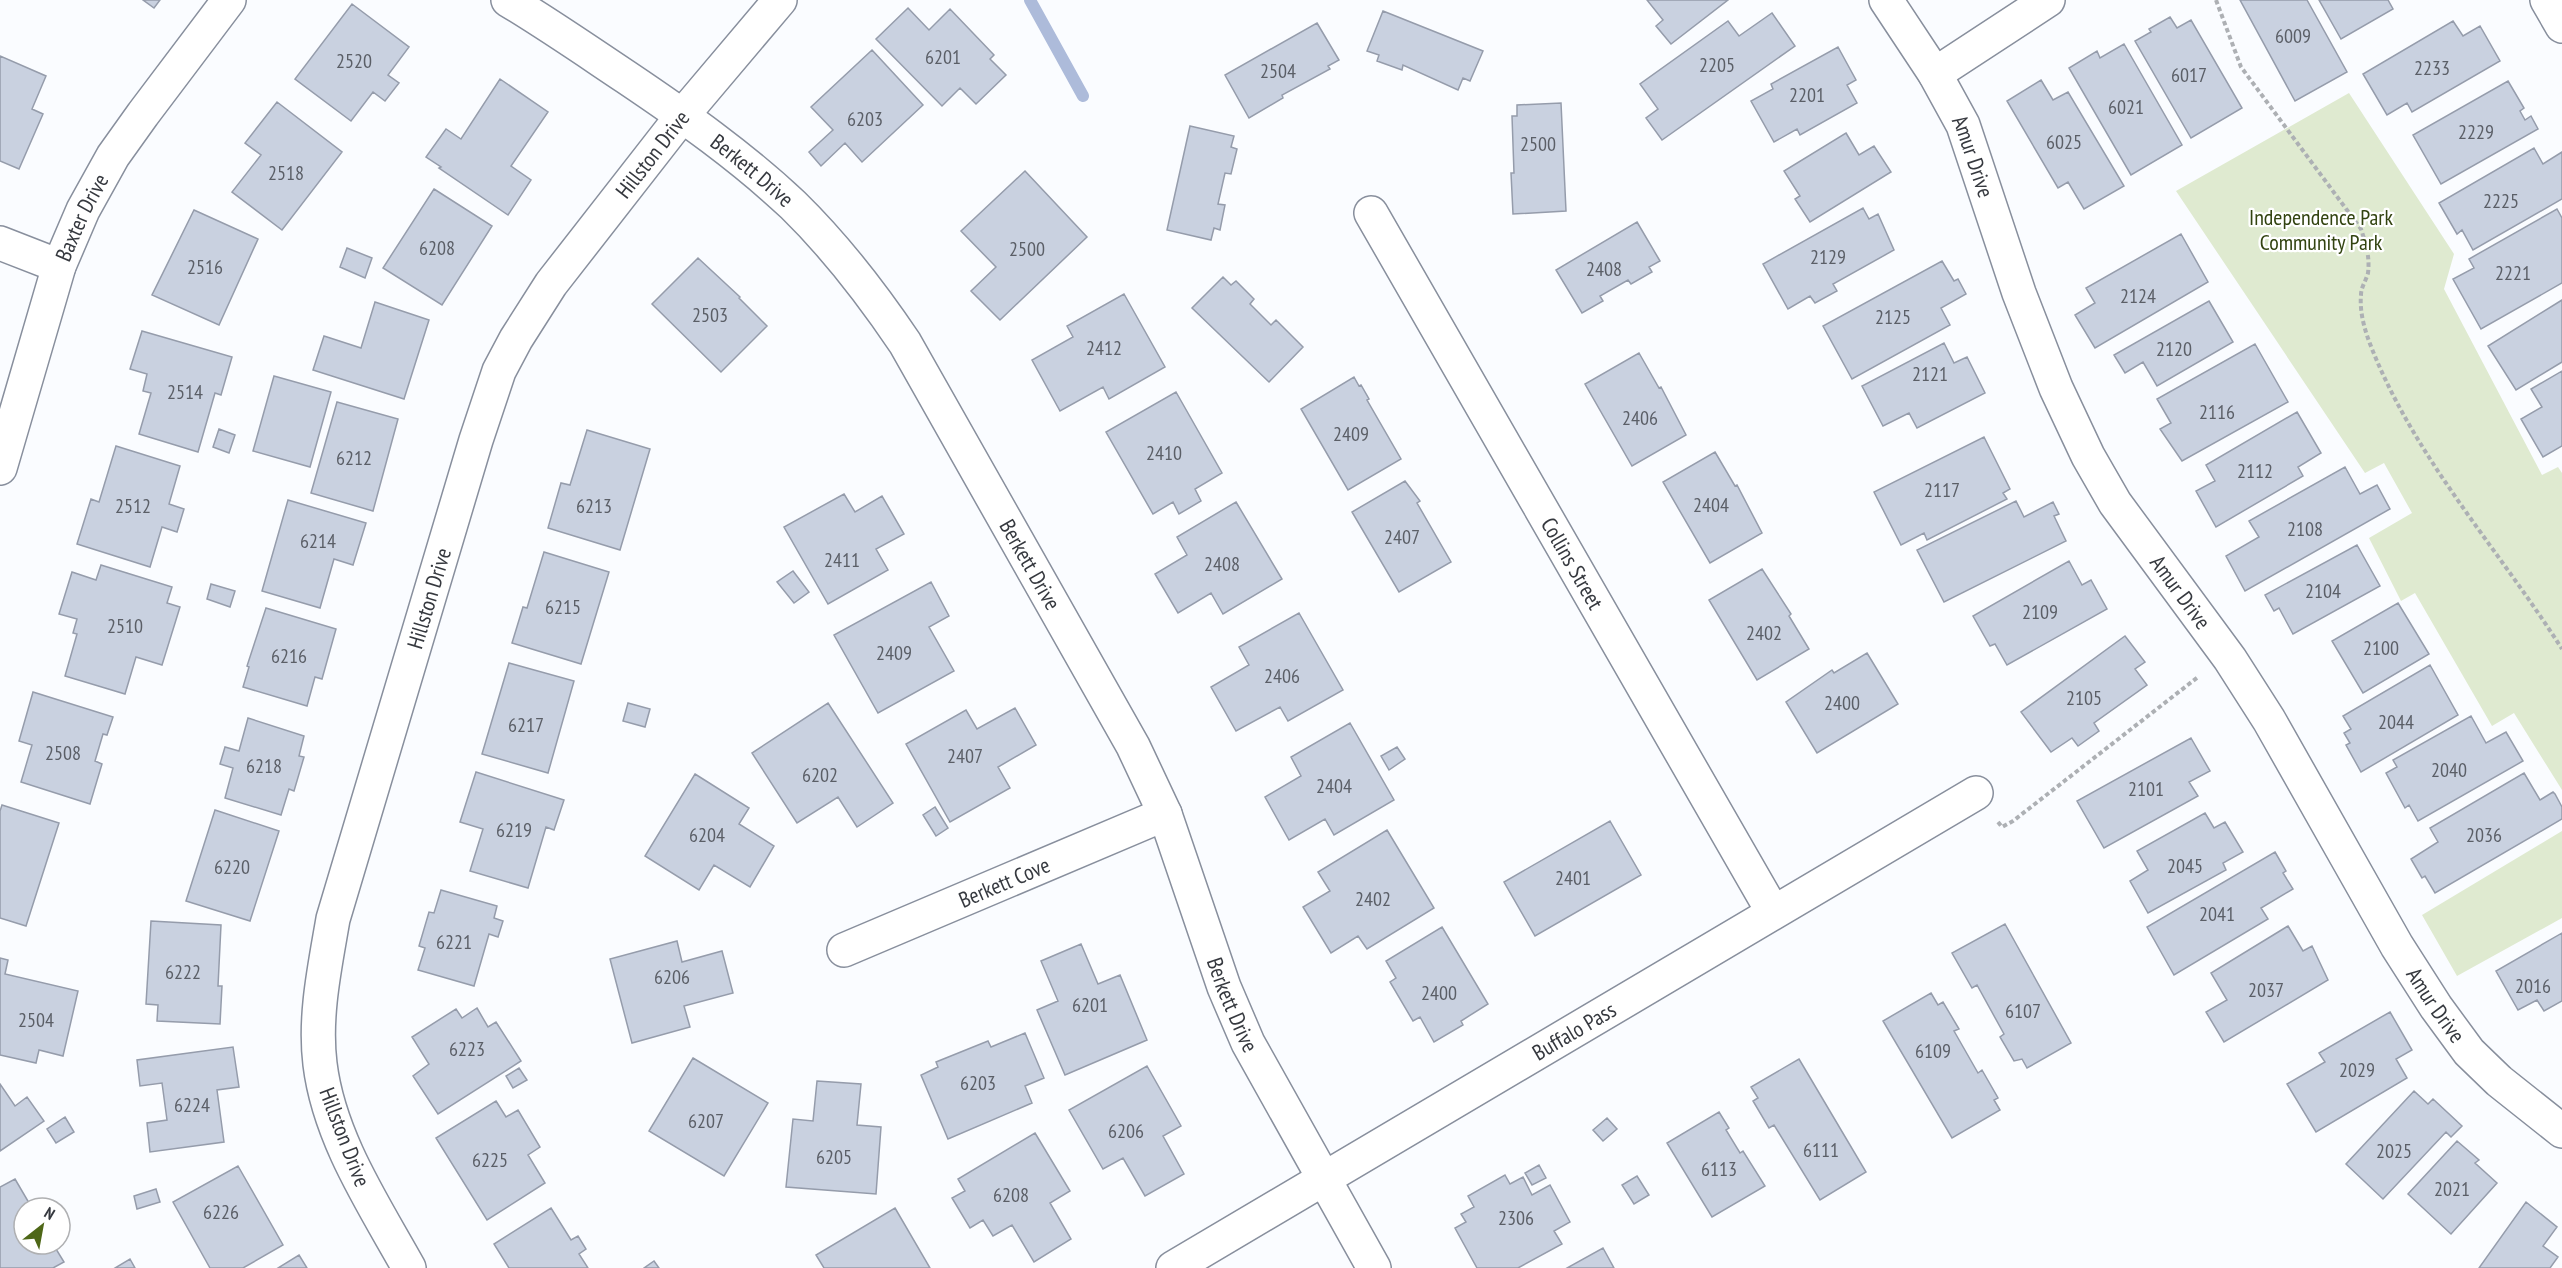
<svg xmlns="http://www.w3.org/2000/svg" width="2562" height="1268" viewBox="0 0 2562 1268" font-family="'PT Sans Narrow',sans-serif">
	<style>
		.green { fill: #dfead0 }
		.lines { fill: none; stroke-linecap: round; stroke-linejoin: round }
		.stream { stroke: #adbbda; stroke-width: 12 }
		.building { fill: #c9d1e0; stroke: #959cab; stroke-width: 1.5 }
		.minor-casing { stroke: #888f9d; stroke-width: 36 }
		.path { stroke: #adb0b4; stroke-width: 4; stroke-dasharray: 4.5 3; stroke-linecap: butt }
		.minor { stroke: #fff; stroke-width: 33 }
		.labels { text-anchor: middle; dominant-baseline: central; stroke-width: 4.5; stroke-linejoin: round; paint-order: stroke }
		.number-label { font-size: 20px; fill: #5b5f67 }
		.street-label { font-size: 22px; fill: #36393f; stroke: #fff }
		.park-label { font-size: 22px; fill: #324310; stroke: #fff }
	</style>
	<rect width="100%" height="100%" fill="#fafcff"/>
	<path class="green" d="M2349 93 2454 254 2444 289 2542 475 2558 467 2562 473V790L2514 713 2492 726 2415 593 2401 601 2369 538 2412 513 2384 463 2365 473 2176 191Z
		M2562 831V918L2457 976 2422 915Z"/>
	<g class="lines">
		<path class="stream" d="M1030 0 1083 96"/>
	</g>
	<path class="building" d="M143 0H160L154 8Z
		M1647 0H1728L1671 44 1656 26 1663 20Z
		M2240 0H2307L2347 72 2295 101Z
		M2319 0H2388L2393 9 2341 39Z
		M352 4 409 47 388 75 399 83 385 101 373 92 351 121 295 79Z
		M908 8 929 30 950 9 994 55 990 59 1006 75 976 104 960 88 942 106 876 39Z
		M1383 11 1483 51 1470 81 1463 78 1458 90 1403 65 1402 70 1377 61 1379 55 1367 51Z
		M1772 13 1795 46 1662 140 1646 118 1658 109 1640 84 1728 21 1739 36Z
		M2170 17 2177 28 2191 20 2242 108 2191 138 2135 41 2151 32 2149 29Z
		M2453 21 2463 36 2480 26 2500 61 2412 112 2407 103 2387 115 2363 74Z
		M1317 23 1339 60 1328 66 1330 69 1282 95 1283 98 1249 118 1225 75Z
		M2124 44 2182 145 2131 175 2069 68 2097 51 2100 58Z
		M1838 47 1856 80 1847 85 1857 103 1800 135 1797 129 1774 142 1751 101 1773 89 1771 84Z
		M872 50 923 105 862 162 845 143 821 166 809 152 833 130 811 107Z
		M0 56 46 76 32 109 43 114 19 169 0 161Z
		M500 79 548 112 511 166 531 180 508 215 439 168 441 167 426 157 446 129 461 139Z
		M2041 80 2053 100 2068 92 2124 186 2084 209 2068 182 2058 188 2007 101Z
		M2508 81 2524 108 2520 111 2525 120 2531 116 2538 129 2441 184 2413 135Z
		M277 102 342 152 282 230 232 192 261 155 245 143Z
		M1561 103 1566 211 1513 214 1511 173H1514L1512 116H1517V105Z
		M1190 126 1234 136 1231 147 1237 149 1231 174 1225 173 1218 204 1225 205 1220 230 1214 228 1211 240 1167 230Z
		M1846 133 1859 155 1874 146 1891 172 1810 222 1795 199 1800 196 1784 171Z
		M2534 148 2543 164 2562 152V199L2473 250 2462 230 2457 234 2439 203Z
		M1025 171 1087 237 1000 320 971 291 996 267 961 231Z
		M434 189 492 226 442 305 383 268Z
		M1863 208 1869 219 1878 214 1894 250 1833 284 1837 291 1815 303 1810 296 1788 309 1763 264Z
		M2557 209 2562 218V283L2481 329 2453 279 2474 268 2469 259Z
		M194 210 258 239 219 325 152 295Z
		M1637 222 1660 261 1649 267 1652 272 1631 284 1628 280 1600 296 1603 301 1582 313 1556 270Z
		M2181 234 2208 282 2095 348 2075 315 2095 303 2086 288Z
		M347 248 372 258 365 278 340 267Z
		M698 258 740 297 739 298 767 326 721 372 652 304Z
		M1942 261 1954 281 1958 279 1966 294 1941 308 1950 325 1852 379 1823 326Z
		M1223 277 1231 285 1236 281 1254 299 1250 304 1271 325 1276 320 1303 347 1269 382 1192 308Z
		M1124 294 1165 367 1109 399 1103 387 1060 411 1032 360 1073 337 1067 326Z
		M2562 300V362L2516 390 2488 346Z
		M2209 301 2233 342 2157 386 2143 362 2125 373 2114 355Z
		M375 302 429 320 404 399 313 370 324 336 361 348Z
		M142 331 232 357 221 395 215 393 198 452 139 434 151 393 143 391 147 374 130 369Z
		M1944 343 1954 363 1967 357 1985 393 1917 428 1909 413 1883 426 1862 386Z
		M2255 344 2288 402 2182 461 2160 429 2171 423 2157 399Z
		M1639 353 1659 388 1661 387 1686 435 1632 466 1585 384Z
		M2562 371V446L2543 457 2521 419 2542 407 2531 389Z
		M274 376 331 392 310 467 253 451Z
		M1354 377 1359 386 1361 385 1369 399 1367 400 1401 459 1348 490 1301 409Z
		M1176 392 1222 473 1195 489 1201 501 1179 514 1173 502 1153 514 1106 432Z
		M337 402 398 419 373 511 311 493Z
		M2297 412 2321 453 2298 467 2303 476 2216 527 2196 491 2215 481 2206 465Z
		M219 429 235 435 229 453 213 447Z
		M587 430 650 449 620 550 548 528 561 483 570 485Z
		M1984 437 2010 489 2003 493 2007 499 1927 540 1924 533 1901 545 1874 492Z
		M116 446 180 466 169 504 184 509 177 532 162 527 150 567 77 544 91 499 99 502Z
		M1715 452 1735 486 1737 485 1762 533 1710 563 1663 482Z
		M2345 467 2360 494 2377 485 2390 509 2245 591 2226 556 2259 537 2249 521Z
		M1405 481 1420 501 1417 503 1451 562 1399 592 1352 512Z
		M844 494 855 512 882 496 904 534 876 549 888 570 828 604 784 527Z
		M288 500 366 523 353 565 334 559 320 608 262 591Z
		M2016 501 2024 517 2053 502 2059 514 2054 516 2066 541 1944 602 1917 550Z
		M1236 502 1282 579 1223 614 1211 593 1178 613 1155 574 1187 555 1177 537Z
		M2357 545 2380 586 2293 634 2279 608 2274 611 2265 595Z
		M544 552 609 572 581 664 512 643 523 607 527 608Z
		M2069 561 2082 585 2091 580 2107 609 2007 665 1995 644 1990 646 1973 616Z
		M101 565 172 587 167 603 180 607 162 665 136 657 125 694 65 676 77 634 73 633 77 619 59 614 72 572 96 580Z
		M1762 569 1791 614 1789 616 1809 649 1757 680 1709 600Z
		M793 571 809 592 794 603 777 582Z
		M931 582 949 616 929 627 954 671 878 713 834 635Z
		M211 584 235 591 230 607 207 599Z
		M2398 603 2429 654 2363 693 2332 641Z
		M266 608 336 629 322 679 315 677 307 706 243 687 249 667 247 666Z
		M1299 613 1343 690 1288 721 1280 707 1236 731 1211 687 1249 665 1239 647Z
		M2125 636 2145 662 2135 669 2147 685 2094 723 2099 731 2078 746 2072 738 2051 752 2021 712Z
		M1867 653 1898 704 1817 753 1786 702 1832 670 1834 673Z
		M509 663 574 681 548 773 482 754Z
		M2430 665 2458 715 2361 772 2346 745 2350 743 2344 733 2351 729 2343 716Z
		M33 692 113 717 107 735 103 734 95 761 102 764 90 804 21 782 32 745 19 741Z
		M628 703 650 709 645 727 623 721Z
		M828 703 893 803 857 827 838 797 797 823 752 753Z
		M1015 708 1036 745 998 767 1010 788 950 822 906 744 966 710 977 729Z
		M2471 716 2486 743 2506 732 2523 761 2418 821 2409 805 2405 808 2386 773 2397 767 2393 760Z
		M248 718 304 736 299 756 304 757 294 791 289 789 281 815 225 798 233 768 220 764 225 747 239 751Z
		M1350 723 1394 800 1334 835 1325 819 1289 840 1265 797 1301 776 1291 757Z
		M2191 738 2210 771 2189 782 2198 796 2104 848 2077 801Z
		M1397 747 1405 759 1389 770 1381 756Z
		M476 772 564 800 554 830 546 827 528 888 470 871 483 829 460 822Z
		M2524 773 2540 800 2553 792 2555 794 2562 807V819L2435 893 2425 876 2422 878 2411 859 2438 842 2430 828Z
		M695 774 749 808 739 824 774 846 750 887 714 865 699 890 645 856Z
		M2 805 59 823 26 926 0 918V811Z
		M935 807 948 828 936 836 923 815Z
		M215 810 279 831 250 921 186 901Z
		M2205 813 2214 828 2225 822 2243 852 2223 863 2226 870 2148 913 2130 881 2148 870 2137 851Z
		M1610 821 1641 875 1535 936 1504 882Z
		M1387 830 1434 908 1367 949 1358 936 1331 953 1303 907 1330 891 1318 872Z
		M2275 852 2286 871 2283 873 2293 889 2261 908 2268 919 2174 975 2147 927Z
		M441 890 497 906 494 918 503 921 498 937 489 934 474 986 418 970 425 948 419 946 429 912 434 913Z
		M151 921 221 925 218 986H222L220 1024 157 1021 158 1005 146 1004Z
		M2005 924 2071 1043 2027 1068 2022 1059 2014 1061 2000 1037 2004 1034 1977 985 1972 988 1952 953Z
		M2288 926 2303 951 2312 946 2328 980 2224 1042 2206 1012 2227 1000 2211 973Z
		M1442 927 1488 1004 1461 1021 1463 1025 1434 1042 1420 1017 1413 1021 1390 982 1396 978 1386 961Z
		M2562 933V1001L2544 1011 2537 1000 2518 1010 2496 971Z
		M677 941 682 962 722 951 733 993 684 1006 690 1027 632 1043 610 959Z
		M1081 944 1098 984 1120 975 1147 1040 1065 1075 1037 1010 1058 1001 1041 961Z
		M0 958 8 960 5 974 78 991 63 1056 39 1050 36 1063 0 1055Z
		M1931 993 1938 1005 1943 1002 1959 1029 1954 1031 1978 1073 1982 1070 1998 1098 1994 1100 2000 1110 1952 1138 1883 1021Z
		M477 1008 488 1027 496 1022 521 1061 438 1114 413 1076 429 1064 412 1037 456 1009 462 1018Z
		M2390 1012 2412 1050 2396 1059 2407 1078 2316 1132 2287 1084 2325 1062 2319 1053Z
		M1025 1033 1044 1078 1025 1086 1032 1103 948 1139 921 1075 938 1067 936 1062 988 1041 991 1047Z
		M233 1047 239 1087 217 1090 224 1142 150 1152 147 1123 167 1120 162 1083 140 1086 137 1060Z
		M693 1058 768 1103 724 1176 649 1131Z
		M1799 1059 1866 1172 1820 1200 1774 1125 1769 1128 1753 1101 1758 1098 1751 1087Z
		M1147 1066 1181 1126 1163 1136 1184 1174 1145 1196 1123 1158 1103 1169 1069 1110Z
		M519 1068 527 1080 513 1088 506 1076Z
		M817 1081 861 1084 857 1125 881 1127 876 1194 786 1187 793 1119 813 1121Z
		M0 1084 15 1106 27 1097 44 1121 0 1151Z
		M2414 1091 2428 1104 2433 1099 2462 1126 2451 1137 2446 1132 2383 1199 2346 1164Z
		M496 1101 506 1117 518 1110 540 1147 528 1155 545 1183 487 1220 436 1138Z
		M1719 1112 1729 1128 1726 1130 1740 1153 1743 1151 1765 1186 1712 1217 1667 1143Z
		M65 1117 74 1132 56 1143 47 1129Z
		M1607 1118 1617 1129 1603 1141 1593 1130Z
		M1035 1133 1070 1191 1050 1203 1071 1239 1034 1262 1012 1225 993 1236 983 1220 970 1228 952 1198 965 1191 958 1179Z
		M2457 1141 2479 1160 2475 1163 2497 1183 2451 1234 2408 1194Z
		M1539 1165 1546 1178 1532 1185 1525 1173Z
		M238 1166 283 1245 243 1268H210L173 1202Z
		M1505 1175 1510 1184 1523 1177 1532 1195 1550 1185 1570 1222 1554 1231 1562 1244 1518 1268H1477L1455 1228 1466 1222 1461 1214 1474 1207 1468 1196Z
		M1637 1176 1649 1195 1634 1204 1622 1185Z
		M15 1179 32 1208H24V1244H53L64 1262 53 1268H0V1187Z
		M156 1189 160 1202 137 1209 134 1196Z
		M2526 1202 2557 1227 2543 1246 2558 1257 2550 1268H2479Z
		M551 1208 571 1240 578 1236 586 1249 579 1254 588 1268H509L494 1244Z
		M895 1208 930 1268H824L816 1255Z
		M1603 1248 1614 1268H1567Z
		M299 1255 307 1268H278Z
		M130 1259 135 1268H115Z
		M654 1261 659 1268H644Z"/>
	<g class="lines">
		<g class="minor-casing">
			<g id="minor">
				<path id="s1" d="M508 0C548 24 587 51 626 77 684 116 742 157 793 205 836 247 872 294 905 343L1133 746 1165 814 1224 987 1248 1043 1374 1268"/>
				<path id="s2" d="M1886 0 1935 74 1963 125 2019 293 2056 388 2088 456 2115 503 2230 659 2269 720 2397 946 2436 1007 2469 1052 2499 1081 2562 1131"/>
				<path d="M2547 0 2562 26"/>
				<path d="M1935 74 2048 0"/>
				<path id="s3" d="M1371 213 1773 912"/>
				<path d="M0 243 59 266"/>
				<path id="s4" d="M0 468 59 266 83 210 113 156 143 114 229 0"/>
				<path id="s5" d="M844 950 1165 814"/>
				<path id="s6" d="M409 1268C374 1205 329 1138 320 1064 314 1016 325 966 333 919L476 440 499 371 516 339 551 284 682 116 780 0"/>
				<path id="s7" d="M1173 1268 1976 793"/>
			</g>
		</g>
		<path class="path" d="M2216 0 2241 67 2361 229C2366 244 2370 257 2368 273 2366 281 2361 287 2361 295 2359 317 2368 340 2377 361 2422 466 2501 553 2562 649
			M1998 822 2002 827 2013 821 2198 677"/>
		<use href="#minor" class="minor"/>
	</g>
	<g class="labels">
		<g class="number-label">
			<text x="2293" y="36">6009</text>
			<text x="943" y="57">6201</text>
			<text x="354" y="61">2520</text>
			<text x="1717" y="65">2205</text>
			<text x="2432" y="68">2233</text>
			<text x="1278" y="71">2504</text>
			<text x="2189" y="75">6017</text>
			<text x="1807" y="95">2201</text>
			<text x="2126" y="107">6021</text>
			<text x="865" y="119">6203</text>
			<text x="2476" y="132">2229</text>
			<text x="2064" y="142">6025</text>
			<text x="1538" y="144">2500</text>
			<text x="286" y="173">2518</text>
			<text x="2501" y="201">2225</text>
			<text x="437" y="248">6208</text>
			<text x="1027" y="249">2500</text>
			<text x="1828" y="257">2129</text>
			<text x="205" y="267">2516</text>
			<text x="1604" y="269">2408</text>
			<text x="2513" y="273">2221</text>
			<text x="2138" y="296">2124</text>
			<text x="710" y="315">2503</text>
			<text x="1893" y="317">2125</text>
			<text x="1104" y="348">2412</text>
			<text x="2174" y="349">2120</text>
			<text x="1930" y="374">2121</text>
			<text x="185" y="392">2514</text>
			<text x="2217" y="412">2116</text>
			<text x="1640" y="418">2406</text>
			<text x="1351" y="434">2409</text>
			<text x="1164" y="453">2410</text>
			<text x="354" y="458">6212</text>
			<text x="2255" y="471">2112</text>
			<text x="1942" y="490">2117</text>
			<text x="1711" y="505">2404</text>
			<text x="133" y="506">2512</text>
			<text x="594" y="506">6213</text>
			<text x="2305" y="529">2108</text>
			<text x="1402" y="537">2407</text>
			<text x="318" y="541">6214</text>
			<text x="842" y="560">2411</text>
			<text x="1222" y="564">2408</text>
			<text x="2323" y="591">2104</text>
			<text x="563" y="607">6215</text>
			<text x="2040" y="612">2109</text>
			<text x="125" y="626">2510</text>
			<text x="1764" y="633">2402</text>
			<text x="2381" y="648">2100</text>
			<text x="894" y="653">2409</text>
			<text x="289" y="656">6216</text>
			<text x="1282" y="676">2406</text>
			<text x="2084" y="698">2105</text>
			<text x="1842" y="703">2400</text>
			<text x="2396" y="722">2044</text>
			<text x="526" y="725">6217</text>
			<text x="63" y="753">2508</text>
			<text x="965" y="756">2407</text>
			<text x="264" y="766">6218</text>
			<text x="2449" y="770">2040</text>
			<text x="820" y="775">6202</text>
			<text x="1334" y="786">2404</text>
			<text x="2146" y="789">2101</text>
			<text x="514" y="830">6219</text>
			<text x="707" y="835">6204</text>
			<text x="2484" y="835">2036</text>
			<text x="2185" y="866">2045</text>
			<text x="232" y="867">6220</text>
			<text x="1573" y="878">2401</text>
			<text x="1373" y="899">2402</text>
			<text x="2217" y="914">2041</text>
			<text x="454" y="942">6221</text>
			<text x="183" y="972">6222</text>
			<text x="672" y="977">6206</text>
			<text x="2533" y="986">2016</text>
			<text x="2266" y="990">2037</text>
			<text x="1439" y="993">2400</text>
			<text x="1090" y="1005">6201</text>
			<text x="2023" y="1011">6107</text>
			<text x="36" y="1020">2504</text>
			<text x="467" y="1049">6223</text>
			<text x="1933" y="1051">6109</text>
			<text x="2357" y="1070">2029</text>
			<text x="978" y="1083">6203</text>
			<text x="192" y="1105">6224</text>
			<text x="706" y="1121">6207</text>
			<text x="1126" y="1131">6206</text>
			<text x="1821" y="1150">6111</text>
			<text x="2394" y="1151">2025</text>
			<text x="834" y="1157">6205</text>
			<text x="490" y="1160">6225</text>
			<text x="1719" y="1169">6113</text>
			<text x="2452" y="1189">2021</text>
			<text x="1011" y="1195">6208</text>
			<text x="221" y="1212">6226</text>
			<text x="1516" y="1218">2306</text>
		</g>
		<g class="street-label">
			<text stroke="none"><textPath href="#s6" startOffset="1209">Hillston Drive</textPath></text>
			<text stroke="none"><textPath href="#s2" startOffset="180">Amur Drive</textPath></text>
			<text stroke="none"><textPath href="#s1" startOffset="298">Berkett Drive</textPath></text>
			<text stroke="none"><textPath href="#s4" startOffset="264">Baxter Drive</textPath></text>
			<text stroke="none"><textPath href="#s3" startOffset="404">Collins Street</textPath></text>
			<text stroke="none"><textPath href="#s1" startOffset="784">Berkett Drive</textPath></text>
			<text stroke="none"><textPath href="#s2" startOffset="666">Amur Drive</textPath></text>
			<text stroke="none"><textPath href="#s6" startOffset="705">Hillston Drive</textPath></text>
			<text stroke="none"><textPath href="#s5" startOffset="174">Berkett Cove</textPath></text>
			<text stroke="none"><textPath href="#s1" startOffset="1270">Berkett Drive</textPath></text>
			<text stroke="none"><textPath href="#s2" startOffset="1152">Amur Drive</textPath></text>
			<text stroke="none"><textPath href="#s7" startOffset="466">Buffalo Pass</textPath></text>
			<text transform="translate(345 1137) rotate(69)">Hillston Drive</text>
		</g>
		<g class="park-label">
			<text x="2321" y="217">Independence Park<tspan x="2321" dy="25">Community Park</tspan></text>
		</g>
	</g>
	<g transform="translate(42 1226) rotate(31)"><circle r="28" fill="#ffffff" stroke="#afb0b2" stroke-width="1.5"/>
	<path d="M0-4.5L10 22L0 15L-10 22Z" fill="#4e6717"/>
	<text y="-9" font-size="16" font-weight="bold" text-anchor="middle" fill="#36393f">N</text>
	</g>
</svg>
